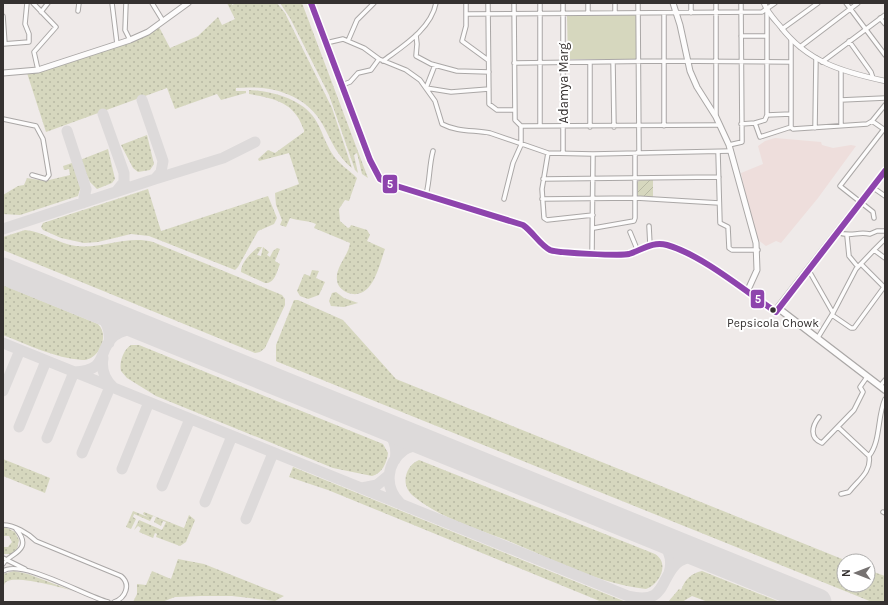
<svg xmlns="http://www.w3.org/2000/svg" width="888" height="605" viewBox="0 0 888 605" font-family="Karla,sans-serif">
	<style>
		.industrial { fill: #eededc }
		.grass { fill: url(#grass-dots) }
		.garden { fill: url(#garden-furrows) }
		.pitch { fill: #d6d7be }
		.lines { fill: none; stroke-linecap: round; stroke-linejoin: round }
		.taxiway { stroke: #dddada; stroke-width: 11 }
		.runway { stroke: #dddada; stroke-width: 27 }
		.minor-casing { stroke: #aaa7a6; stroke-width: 5.5 }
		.tertiary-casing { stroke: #aaa7a6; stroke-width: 6 }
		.secondary-casing { stroke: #aaa7a6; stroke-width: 7 }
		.primary-casing { stroke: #aaa7a6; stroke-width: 8 }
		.minor { stroke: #fdfcfc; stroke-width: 3.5 }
		.tertiary { stroke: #fdfcfc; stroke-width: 4.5 }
		.secondary { stroke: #fdfcfc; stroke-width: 5 }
		.primary { stroke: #fdfcfc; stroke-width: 5.5 }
		.bus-1-casing { stroke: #fff; stroke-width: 9 }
		.bus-1 { stroke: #8e44ad; stroke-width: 6 }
		.bus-dot { fill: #353130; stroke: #fff; stroke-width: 1.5 }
		.labels { text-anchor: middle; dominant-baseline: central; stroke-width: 4; stroke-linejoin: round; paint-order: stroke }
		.bus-label { font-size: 12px; fill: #353130; stroke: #fff }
		.street-label { font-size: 13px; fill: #353130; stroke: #fff }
		.line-badge { stroke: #fff; stroke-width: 1.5 }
		.badge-label { font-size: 11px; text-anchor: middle; font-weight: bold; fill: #fff }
	</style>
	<defs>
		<pattern id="grass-dots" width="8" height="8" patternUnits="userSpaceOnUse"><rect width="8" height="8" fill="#d6d7be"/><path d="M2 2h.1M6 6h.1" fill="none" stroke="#b8b9a4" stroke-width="1.8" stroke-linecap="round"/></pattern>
		<pattern id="garden-furrows" width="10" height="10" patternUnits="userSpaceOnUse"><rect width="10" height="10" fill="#d6d7be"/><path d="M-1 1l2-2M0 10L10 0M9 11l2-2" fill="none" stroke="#b8b9a4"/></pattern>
	</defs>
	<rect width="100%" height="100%" fill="#efeae9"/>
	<path class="industrial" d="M775 138 821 142 822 145 833 148 851 145 856 146 818 198 781 243 776 241 766 246 757 239 753 229 741 173 763 164 758 146 765 141Z"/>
	<path class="grass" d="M227 3H232V5L236 3H277L285 13 332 108 352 168C337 156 332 142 323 125 305 93 270 85 236 88V91H246V93L221 100 217 94 175 109 167 88 46 132 27 73C47 70 65 64 84 57 110 49 136 43 159 27L170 48 198 36 218 17 222 25 235 19Z
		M280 3H302L368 178 362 174 357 153 354 155 358 173 355 170 329 95 290 18Z
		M249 90C272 91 302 99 315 119 322 130 325 143 333 155 339 164 349 170 357 178L349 201 345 200 339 209 340 221 348 228 350 227 351 225 367 230 370 235 367 241 385 249C379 265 373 301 348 293 343 291 337 286 337 280 335 267 349 255 350 243L314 228 316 224C307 220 299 221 290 218L286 227 280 225 282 220 276 205 275 193 299 184 289 153 259 161 258 159 268 150 275 153 304 132V130C302 126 300 120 297 116 287 100 266 97 249 94Z
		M147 135 154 164 150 170 138 172 133 168 121 145Z
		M108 149 115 179 112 183 97 189 90 182 80 160Z
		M75 162 81 186 78 196 20 215 3 214V195L18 186 24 185 27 178 45 181 70 175 69 169 64 170 63 166Z
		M148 189 161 231 268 196 277 218 274 224 258 231 238 267 235 270 149 236 131 234 98 242 84 243 61 238 43 230 41 227 43 223Z
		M25 230C43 231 58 244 76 246 102 249 127 235 153 242L282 295 285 299V305L265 348 260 352 255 353 3 250V237Z
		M258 247H262L257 255 261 256 263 247 269 252 267 255 270 257 273 251 277 248 280 249 275 261 280 264C277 271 275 284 265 283L241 272C241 262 251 253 258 247Z
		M312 270 319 271 316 278 325 282 319 295 308 299 300 296 297 291 304 274 310 276Z
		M3 285 98 324C110 335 99 361 82 360 55 358 28 345 3 335Z
		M336 292 344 298 358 303 344 307 331 306 329 301 332 293Z
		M294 300H298L343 320 396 379 847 561H844V585H868V570L885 576V602H872L278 362 276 361V345Z
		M131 345H139L383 444 388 453C387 462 382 474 372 476L333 468 156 396 127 378 121 371C119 363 123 350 131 345Z
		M3 459 50 478 45 493 3 476Z
		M419 460 655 554C670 563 660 584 646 589 599 584 554 560 511 542 478 529 439 518 412 495 400 484 406 465 419 460Z
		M293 467 626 602H602L328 490 289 477Z
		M133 511 148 517 143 514 144 512 184 528 189 515 195 520 186 542 180 546 156 537 157 534 155 533 153 538 139 532 141 528 138 526 134 530 139 520 162 530 166 522 163 521 161 526 154 522 156 517 153 516 150 521 134 514 133 517 136 519 131 529 126 527Z
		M5 527 15 532 19 540 17 549 11 554H3V547H8L12 542 9 536H3V528Z
		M178 559 204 564 284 596 275 601 232 596H201L175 597 162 602H133L137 594V584L146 585 152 571 171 579Z
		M14 571 28 574 73 591C60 587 15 575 6 582 4 583 4 586 3 588V574Z
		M702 571 780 602H708L692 596 682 602H668L679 589 681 590C685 580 691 573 702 571Z"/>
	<path class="garden" d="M640 180H653V198L638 196 637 183Z"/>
	<path class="pitch" d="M637 15V59H568L567 16Z"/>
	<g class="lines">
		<path class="taxiway" d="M103 114 124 173V182L116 192
			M67 131 86 189 83 203
			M155 179 223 158 255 142
			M3 229 155 179 161 172 163 161 142 100
			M93 308C105 317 111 328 109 343
			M3 343 628 596C666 605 659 581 676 564 683 558 691 556 699 554
			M103 358C101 370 104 379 113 387
			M3 391 20 350
			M383 425C392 436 398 445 395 460
			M19 427 46 361
			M47 438 74 372C110 370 96 352 114 336 123 329 133 329 144 328
			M82 453 110 387
			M122 469 149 402
			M162 486 190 419
			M362 488 377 485 389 475
			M205 502 232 436
			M400 503C384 488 386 463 404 450 411 445 420 445 428 444
			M246 519 273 453
			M655 536C667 546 674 557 669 573"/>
		<path class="runway" d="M3 271 818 602"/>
		<g class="minor-casing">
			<path id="minor" d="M33 3 56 27 34 52 38 70
				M112 3 117 44
				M126 3 125 30 130 40
				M152 3 163 21
				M466 3V26L462 41 488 60
				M488 3 489 104 497 110H515
				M615 3V12
				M846 3 885 55
				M767 10V115
				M78 11 79 3
				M41 12 48 3
				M588 13V3
				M664 13V126
				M691 13V3
				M466 14 762 12 775 3
				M3 16 5 44
				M880 18 885 24
				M782 29 818 3
				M416 35 417 44 416 56 431 64 457 71 489 72
				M741 36H766
				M791 40V127L793 129 867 124 872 121 885 130
				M348 41 357 20 374 3
				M849 41 871 72 873 78
				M326 43 343 39 364 48 379 59 406 70 420 80 435 101 442 124C457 132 474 130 490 133L548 153 593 154 731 151
				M3 44 29 42V34L25 24 27 3
				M800 47 858 3
				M383 61C403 46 431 29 436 3
				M613 62 614 127
				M822 62 885 15
				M514 63 664 61 791 62
				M590 63V127
				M435 65 426 88 451 92 489 89
				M841 70V125
				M342 85 350 82 358 73 371 70 379 59
				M841 100 885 98
				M716 115V3
				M3 119 36 126 43 139 49 175 46 179 32 175
				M872 121 885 105
				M755 123 765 120 767 115 791 114
				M741 124 755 123 760 137 791 127
				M521 126 720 125
				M540 126V3
				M815 128 816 58
				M729 145 742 142V139L741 3
				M718 152 720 223 728 227 729 248 732 250H758
				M548 153 542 189 544 218 547 220 593 215
				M563 153V3
				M543 179 719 177
				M872 187 885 196
				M426 195C430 180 429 166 433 151
				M504 199 513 163 521 145V126L515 120 514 3
				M542 199 636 198 719 203
				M874 218 873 212 840 186 884 129
				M649 226 650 245
				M594 228 634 221 635 218V155L639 151 638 3
				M630 232 637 249
				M837 232C852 238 856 231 870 234L877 231H885
				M847 236 849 256 858 267
				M874 250 885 239
				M592 253 593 154
				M861 264 885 288
				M808 269 833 313
				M832 315 851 328H854L884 287
				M817 339 833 313 856 269 874 250 885 258
				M880 386 885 380
				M819 417C812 426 809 438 822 443L854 410 863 392 860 387 867 377
				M838 427 869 456
				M841 494 849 492C857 481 872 472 869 456 881 441 877 417 885 399
				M883 512 885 513
				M3 525C14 525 28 533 36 541L121 576C131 584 126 598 114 602
				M3 558 25 569
				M3 564C8 554 35 551 16 529
				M3 571C22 559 85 596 108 602"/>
		</g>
		<g class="tertiary-casing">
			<path id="tertiary" d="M764 3C767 12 774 19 780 26 807 62 843 72 885 81"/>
		</g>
		<g class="secondary-casing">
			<path id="secondary" d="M311 3 370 160 380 179 390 184 523 225C533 232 540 245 550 250 557 253 621 256 629 254 642 250 652 241 667 245 702 255 745 291 776 312L778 308
				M673 3 680 25 690 71 697 87 716 117 729 145 756 243 757 270 747 292
				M3 73 38 70 130 40 148 32 188 3"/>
		</g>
		<g class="primary-casing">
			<path id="primary" d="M885 171 778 308 885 390"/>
		</g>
		<use href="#minor" class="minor"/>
		<use href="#tertiary" class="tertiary"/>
		<use href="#secondary" class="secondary"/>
		<use href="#primary" class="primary"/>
		<g class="bus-1-casing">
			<path id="bus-1" d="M311 3 370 160 380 179 390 184 523 225C533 232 540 245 550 250 557 253 621 256 629 254 642 250 652 241 667 245 702 255 745 291 776 312L885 171"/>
		</g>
		<use href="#bus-1" class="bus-1"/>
	</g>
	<circle class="bus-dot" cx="773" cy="310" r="3.5"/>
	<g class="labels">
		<g class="bus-label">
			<text x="773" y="323">Pepsicola Chowk</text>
		</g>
		<g class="street-label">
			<text transform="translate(563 83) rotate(-90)">Adamya Marg</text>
		</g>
	</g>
	<g class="line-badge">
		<rect x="382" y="174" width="16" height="20" rx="4" fill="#8e44ad"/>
		<rect x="750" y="289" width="15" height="20" rx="4" fill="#8e44ad"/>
	</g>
	<g class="badge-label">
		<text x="390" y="188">5</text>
		<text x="758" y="303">5</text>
	</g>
	<rect width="888" height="605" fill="none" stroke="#353130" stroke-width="8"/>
	<g transform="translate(856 573) rotate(270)"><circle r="19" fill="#ffffff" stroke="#aeadac"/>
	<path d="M0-3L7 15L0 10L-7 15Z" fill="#767271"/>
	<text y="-6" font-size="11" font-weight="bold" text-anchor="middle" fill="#353130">N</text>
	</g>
</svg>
